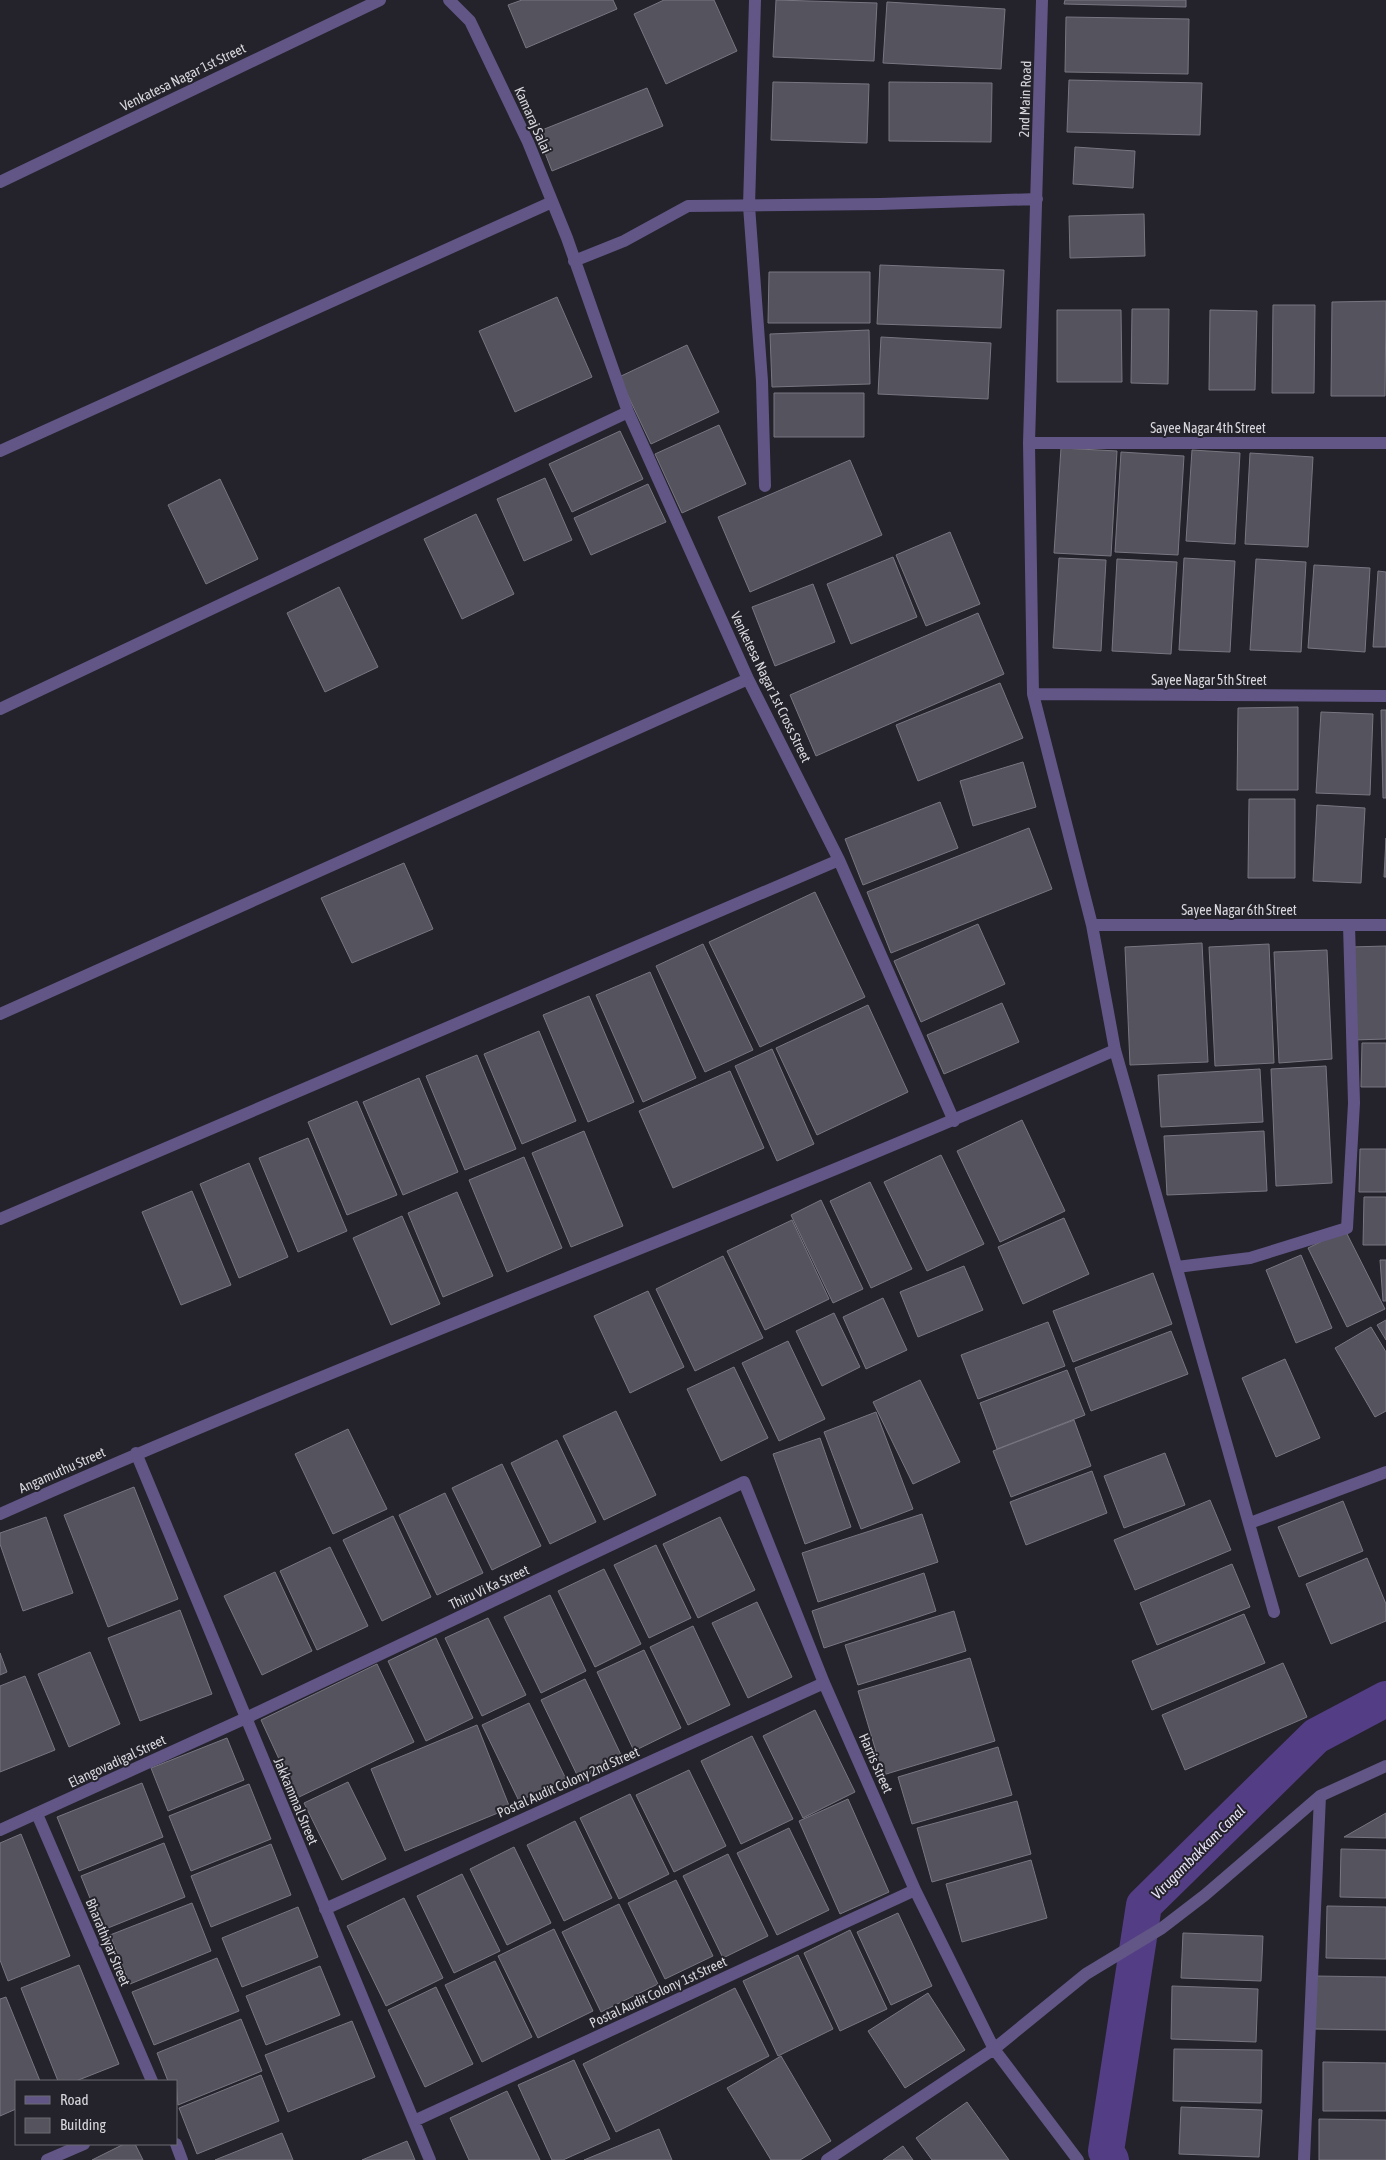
<svg xmlns="http://www.w3.org/2000/svg" width="1386" height="2160" viewBox="0 0 1386 2160" font-family="'Asap Condensed',sans-serif">
	<style>
		.lines { fill: none; stroke-linecap: round; stroke-linejoin: round }
		.canal { stroke: #533d84; stroke-width: 36 }
		.building { fill: #55535d; stroke: #787681 }
		.minor { stroke: #625686; stroke-width: 12 }
		.labels { text-anchor: middle; dominant-baseline: central; stroke-width: 4; stroke-linejoin: round; paint-order: stroke }
		.street-label { font-size: 14px; fill: #d8d7dd; stroke: #24222a }
		.water-label { font-size: 15px; font-style: italic; fill: #e5e0f5; stroke: #24222a }
	</style>
	<rect width="100%" height="100%" fill="#24222a"/>
	<g class="lines">
		<path class="canal" d="M1111 2160 1106 2151 1144 1905 1316 1736 1386 1699"/>
	</g>
	<path class="building" d="M522 0H613L617 9 526 48 508 5Z
		M664 0H714L737 51 666 84 634 14Z
		M776 0 877 3 874 61 773 57Z
		M1065 0H1186V7L1064 4Z
		M887 2 1005 9 1001 69 883 63Z
		M1066 17 1189 19 1188 74 1065 72Z
		M1069 80 1202 83 1200 135 1067 132Z
		M773 82 869 84 867 143 771 140Z
		M889 82 992 83 991 142 889 141Z
		M647 88 663 126 552 171 537 132Z
		M1075 147 1135 151 1133 188 1073 184Z
		M1144 214 1145 256 1070 258 1069 216Z
		M880 265 1004 270 1001 328 877 324Z
		M769 272H870V323H768Z
		M557 297 592 377 515 412 479 331Z
		M1386 301 1385 396H1331L1332 302Z
		M1273 305H1315L1314 393H1272Z
		M1132 309H1169L1168 384 1131 383Z
		M1057 310H1121L1122 382H1057Z
		M1210 310 1257 311 1255 390H1209Z
		M869 330 870 384 772 387 770 334Z
		M881 337 991 343 988 399 878 394Z
		M687 345 719 412 651 444 619 377Z
		M774 393H864V437H774Z
		M719 425 746 484 682 513 655 454Z
		M620 431 643 479 572 512 549 464Z
		M1061 448 1117 451 1111 556 1054 553Z
		M1192 450 1240 453 1235 544 1186 541Z
		M1121 452 1184 456 1178 555 1115 552Z
		M1250 453 1313 457 1308 547 1245 544Z
		M850 460 882 535 750 592 718 517Z
		M545 478 572 540 524 561 497 499Z
		M220 479 258 559 206 584 168 505Z
		M648 484 666 522 591 555 574 518Z
		M476 514 514 594 462 619 424 539Z
		M950 532 980 604 926 626 896 555Z
		M893 557 917 617 851 644 827 584Z
		M1059 558 1106 560 1101 651 1053 648Z
		M1184 558 1235 561 1230 652 1179 650Z
		M1117 559 1177 562 1171 654 1112 651Z
		M1256 559 1306 562 1301 652 1250 650Z
		M1314 565 1370 568 1365 652 1308 648Z
		M1378 571 1386 572V647H1373Z
		M813 584 835 642 775 666 752 607Z
		M339 587 378 667 325 692 287 613Z
		M978 613 1004 674 816 756 790 695Z
		M1000 683 1023 738 918 781 896 725Z
		M1298 707V790H1237L1238 708Z
		M1381 710H1386V798H1383Z
		M1321 712 1373 714 1370 795 1316 793Z
		M1023 762 1036 807 973 826 960 781Z
		M1249 799H1295V878H1248Z
		M940 802 958 848 863 885 845 839Z
		M1317 805 1365 808 1361 883 1313 881Z
		M1029 828 1052 889 891 953 867 892Z
		M1386 838V877H1384Z
		M404 863 433 929 352 963 321 898Z
		M815 892 865 997 760 1047 709 942Z
		M978 924 1005 984 921 1022 894 961Z
		M1202 943 1208 1062 1130 1065 1125 947Z
		M703 944 753 1050 705 1072 656 966Z
		M1269 944 1274 1063 1215 1066 1209 947Z
		M1386 946V1039L1353 1040 1350 947Z
		M1327 950 1332 1059 1279 1063 1274 952Z
		M650 972 696 1078 643 1102 596 995Z
		M589 996 634 1102 588 1122 543 1015Z
		M1002 1003 1019 1042 944 1074 927 1035Z
		M868 1005 908 1092 817 1135 776 1048Z
		M539 1031 576 1121 522 1144 484 1054Z
		M1362 1043H1386V1087H1361Z
		M772 1049 814 1144 777 1161 735 1066Z
		M477 1055 516 1149 465 1170 426 1076Z
		M1326 1066 1332 1183 1276 1186 1271 1069Z
		M1260 1069 1263 1122 1161 1127 1158 1075Z
		M730 1071 764 1148 673 1188 639 1111Z
		M419 1078 458 1172 403 1195 363 1102Z
		M357 1101 397 1195 347 1215 308 1122Z
		M1022 1120 1065 1211 1000 1242 957 1151Z
		M584 1131 623 1226 571 1247 532 1153Z
		M1264 1131 1267 1191 1167 1195 1164 1136Z
		M308 1138 347 1231 298 1252 259 1158Z
		M1360 1149H1386V1192H1359Z
		M941 1155 984 1244 927 1271 884 1182Z
		M524 1157 562 1248 507 1272 469 1180Z
		M249 1163 288 1257 239 1278 200 1184Z
		M870 1182 912 1269 871 1288 830 1201Z
		M192 1191 231 1285 181 1305 142 1212Z
		M457 1192 493 1276 443 1297 408 1213Z
		M1364 1197H1386V1245H1363Z
		M821 1200 863 1289 833 1303 791 1215Z
		M402 1216 440 1304 391 1325 353 1238Z
		M1064 1218 1089 1274 1023 1304 998 1247Z
		M792 1220 829 1299 765 1330 727 1251Z
		M1345 1230 1385 1309 1347 1327 1308 1248Z
		M1301 1255 1332 1328 1296 1343 1266 1270Z
		M723 1256 763 1338 695 1371 656 1289Z
		M1380 1260H1386V1301H1383Z
		M964 1266 983 1310 918 1337 900 1292Z
		M1153 1273 1172 1324 1073 1362 1053 1311Z
		M648 1291 684 1367 630 1393 594 1316Z
		M883 1298 907 1350 866 1369 843 1317Z
		M834 1313 860 1367 822 1386 796 1331Z
		M1386 1320V1340L1377 1325Z
		M1048 1322 1065 1366 978 1399 961 1355Z
		M1371 1327 1386 1352V1411L1375 1417 1335 1348Z
		M1171 1331 1188 1374 1091 1411 1075 1368Z
		M788 1341 825 1419 779 1441 742 1363Z
		M1285 1359 1320 1438 1276 1457 1242 1378Z
		M734 1367 768 1438 721 1461 687 1389Z
		M1067 1370 1085 1415 997 1449 980 1403Z
		M920 1380 960 1462 913 1484 873 1402Z
		M616 1411 656 1495 604 1520 563 1436Z
		M876 1412 913 1509 861 1529 824 1432Z
		M1074 1420 1091 1466 1011 1497 993 1451Z
		M348 1429 387 1509 333 1534 295 1454Z
		M820 1438 851 1527 805 1544 773 1454Z
		M557 1440 596 1522 550 1544 511 1463Z
		M1165 1453 1185 1505 1124 1528 1104 1476Z
		M502 1464 541 1546 492 1570 452 1488Z
		M1092 1471 1107 1513 1026 1545 1010 1502Z
		M134 1487 178 1599 108 1627 64 1515Z
		M445 1493 483 1573 437 1595 399 1515Z
		M1210 1500 1231 1550 1135 1590 1114 1540Z
		M1343 1501 1363 1551 1299 1577 1278 1527Z
		M922 1514 938 1562 818 1602 802 1553Z
		M393 1516 431 1597 382 1621 343 1540Z
		M46 1517 73 1593 23 1611 0 1544V1533Z
		M720 1517 755 1590 698 1618 663 1544Z
		M656 1545 691 1618 649 1638 614 1565Z
		M330 1547 368 1626 317 1650 280 1571Z
		M1367 1558 1386 1604V1621L1331 1644 1306 1584Z
		M1232 1564 1250 1607 1157 1645 1140 1603Z
		M604 1569 641 1644 595 1667 558 1591Z
		M275 1572 312 1651 262 1675 224 1596Z
		M924 1573 936 1611 824 1648 812 1611Z
		M550 1595 586 1671 541 1693 504 1617Z
		M757 1602 792 1677 748 1698 712 1623Z
		M180 1610 212 1694 140 1721 108 1638Z
		M954 1611 966 1651 858 1685 845 1645Z
		M1244 1614 1265 1663 1152 1710 1132 1661Z
		M488 1618 526 1695 482 1716 445 1638Z
		M693 1626 730 1705 688 1725 650 1647Z
		M436 1638 473 1718 426 1741 388 1661Z
		M644 1650 681 1728 634 1751 597 1672Z
		M90 1652 120 1724 69 1747 38 1674Z
		M0 1653 7 1672 0 1675Z
		M970 1658 995 1741 883 1775 858 1691Z
		M1283 1663 1307 1717 1185 1770 1162 1715Z
		M377 1664 414 1742 297 1798 261 1720Z
		M25 1676 55 1750 0 1772V1686Z
		M585 1679 623 1759 579 1779 541 1700Z
		M529 1703 566 1779 519 1801 482 1725Z
		M815 1710 855 1792 803 1818 763 1736Z
		M477 1725 510 1808 405 1851 371 1769Z
		M752 1736 793 1819 741 1844 701 1761Z
		M227 1738 244 1780 168 1811 151 1768Z
		M998 1747 1012 1795 912 1824 898 1777Z
		M689 1770 726 1846 674 1872 636 1795Z
		M348 1782 386 1859 342 1880 304 1803Z
		M142 1783 163 1837 79 1871 57 1817Z
		M249 1784 271 1839 191 1871 169 1816Z
		M630 1794 669 1874 619 1899 580 1818Z
		M848 1799 889 1892 840 1914 799 1821Z
		M1017 1801 1031 1854 932 1882 917 1828Z
		M1386 1813V1838L1344 1837Z
		M575 1821 612 1898 564 1921 527 1845Z
		M789 1828 829 1910 777 1935 737 1853Z
		M21 1834 70 1956 8 1981 0 1960V1843Z
		M164 1843 185 1897 103 1930 81 1876Z
		M271 1844 291 1895 211 1927 191 1876Z
		M514 1847 551 1923 507 1945 470 1869Z
		M1341 1849 1386 1850V1898L1340 1897Z
		M728 1854 768 1936 723 1958 683 1876Z
		M1031 1860 1047 1918 962 1942 946 1884Z
		M462 1874 500 1951 454 1973 417 1896Z
		M676 1880 713 1956 665 1979 628 1903Z
		M404 1898 443 1978 386 2006 347 1926Z
		M192 1903 211 1951 130 1984 110 1935Z
		M619 1904 658 1984 601 2012 562 1932Z
		M1327 1906 1386 1907V1959L1326 1958Z
		M298 1907 318 1957 242 1987 222 1938Z
		M898 1913 932 1986 891 2005 857 1932Z
		M554 1929 593 2011 538 2038 498 1956Z
		M850 1930 887 2009 840 2031 804 1953Z
		M1183 1933 1263 1936 1261 1981 1181 1978Z
		M798 1955 833 2029 778 2056 743 1981Z
		M217 1958 239 2011 154 2045 132 1992Z
		M495 1961 532 2037 482 2062 445 1985Z
		M79 1965 119 2064 76 2081H58L21 1988Z
		M320 1966 340 2015 266 2045 246 1996Z
		M1314 1976 1386 1977V2030L1313 2029Z
		M1172 1986 1258 1989 1256 2042 1171 2039Z
		M436 1987 473 2064 425 2087 388 2010Z
		M735 1988 769 2056 616 2132 583 2064Z
		M928 1993 965 2050 905 2088 868 2031Z
		M6 1997 40 2081H16V2109L0 2116V1999Z
		M241 2019 262 2071 178 2105 176 2081H168L157 2053Z
		M352 2021 375 2077 288 2112 265 2055Z
		M1174 2049 1262 2050 1261 2103 1173 2101Z
		M781 2056 831 2141 800 2160H771L727 2088Z
		M574 2060 610 2139 563 2160H552L518 2085Z
		M1323 2062 1386 2063V2111H1323Z
		M261 2075 279 2121 197 2154 179 2108Z
		M507 2091 540 2160H469L450 2118Z
		M967 2102 1009 2160H932L916 2138Z
		M1181 2107 1262 2110 1259 2157 1179 2154Z
		M1319 2119 1386 2120V2160H1319Z
		M659 2129 672 2160H584Z
		M282 2133 293 2160H215Z
		M407 2141 415 2160H362Z
		M124 2144H135L143 2160H92Z
		M903 2146 913 2160H883Z"/>
	<g class="lines">
		<path class="minor" d="M449 0 470 21 528 142 567 238 628 412 748 679 839 860 954 1121
			M755 0 749 206 762 381 765 486
			M1042 0 1029 443 1033 694 1092 925 1115 1050 1274 1612
			M0 182 380 0
			M574 261 624 241 688 206 880 204 1037 199
			M1029 443H1386
			M0 451 552 202
			M1033 694 1386 696
			M0 709 628 412
			M1092 925H1386
			M0 1014 748 679
			M0 1219 839 860
			M1177 1267 1250 1258 1347 1228 1354 1103 1349 925
			M136 1453 430 2160
			M0 1514C368 1350 747 1213 1115 1050
			M1250 1523 1386 1472
			M37 1814 152 2081
			M0 1830 246 1718 744 1482 824 1683 915 1890 994 2049 827 2160
			M325 1909 824 1683
			M414 2121 915 1890
			M176 2144 182 2160
			M47 2160 84 2144
			M1078 2160 994 2049 1086 1974 1162 1928 1205 1895 1320 1796 1386 1766
			M1304 2160 1320 1796"/>
	</g>
	<g class="labels">
		<g class="street-label">
			<text transform="translate(183 77) rotate(-26)">Venkatesa Nagar 1st Street</text>
			<text transform="translate(1025 99) rotate(-88)">2nd Main Road</text>
			<text transform="translate(533 120) rotate(66)">Kamaraj Salai</text>
			<text x="1208" y="428">Sayee Nagar 4th Street</text>
			<text x="1209" y="680">Sayee Nagar 5th Street</text>
			<text transform="translate(771 687) rotate(64)">Venketesa Nagar 1st Cross Street</text>
			<text x="1239" y="910">Sayee Nagar 6th Street</text>
			<text transform="translate(62 1470) rotate(-24)">Angamuthu Street</text>
			<text transform="translate(489 1587) rotate(-25)">Thiru Vi Ka Street</text>
			<text transform="translate(117 1761) rotate(-25)">Elangovadigal Street</text>
			<text transform="translate(876 1763) rotate(66)">Harris Street</text>
			<text transform="translate(568 1782) rotate(-24)">Postal Audit Colony 2nd Street</text>
			<text transform="translate(296 1801) rotate(67)">Jakkammal Street</text>
			<text transform="translate(108 1942) rotate(67)">Bharathiyar Street</text>
			<text transform="translate(658 1992) rotate(-25)">Postal Audit Colony 1st Street</text>
		</g>
		<g class="water-label">
			<text transform="translate(1198 1852) rotate(-45)">Virugambakkam Canal</text>
		</g>
	</g>
	<rect x="15" y="2080" width="162" height="65" fill="#24222a" stroke="#6c6a72"/>
	<rect x="25" y="2096" width="25" height="8" fill="#625686" stroke="#6c6a72"/>
	<text x="60" y="2105" font-size="15" fill="#d8d7dd">Road</text>
	<rect x="25" y="2118" width="25" height="15" fill="#55535d" stroke="#6c6a72"/>
	<text x="60" y="2130" font-size="15" fill="#d8d7dd">Building</text>
</svg>
